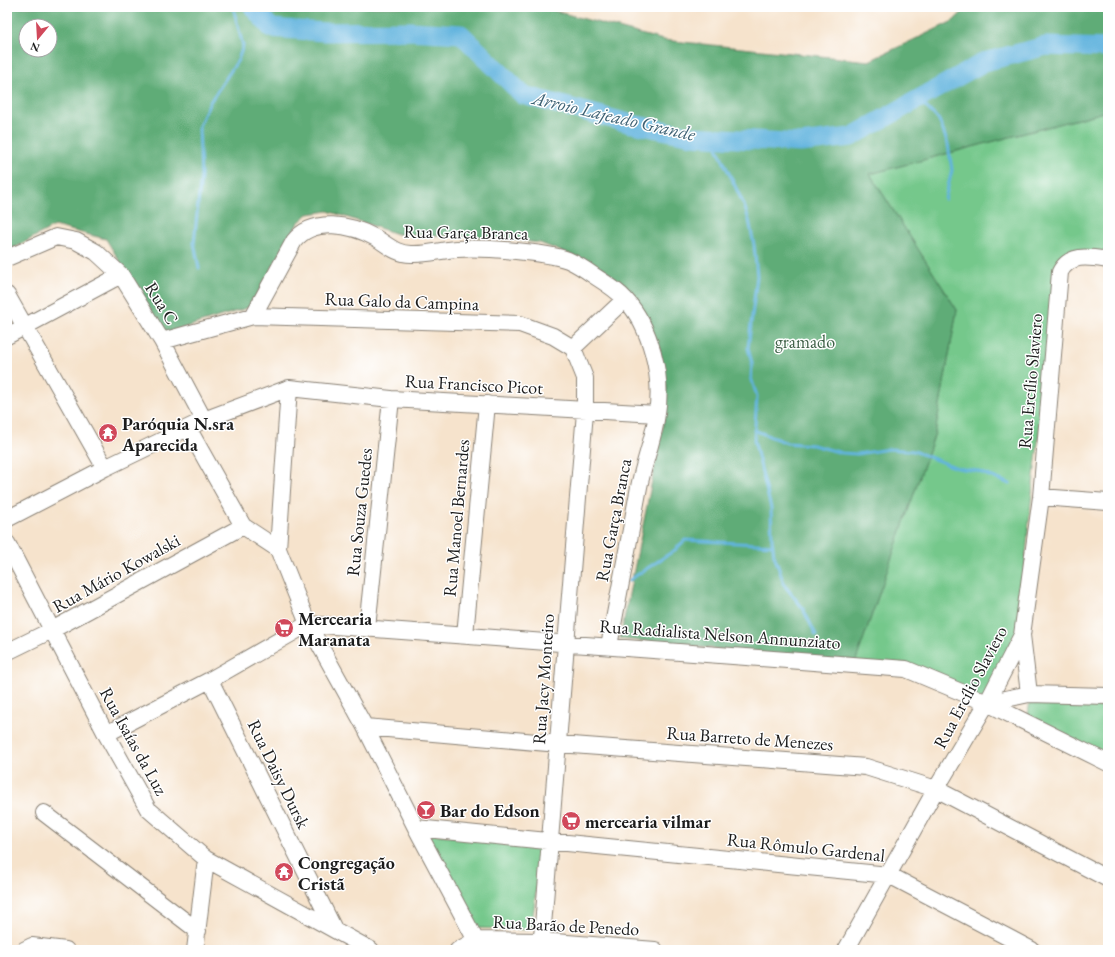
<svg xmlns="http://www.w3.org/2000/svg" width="1115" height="957" viewBox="0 0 1115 957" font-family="'EB Garamond',serif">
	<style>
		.green { fill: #74c88b; stroke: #487254 }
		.forest { fill: #5fac77; stroke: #3e644a; fill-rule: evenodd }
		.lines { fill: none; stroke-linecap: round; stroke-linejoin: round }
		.stream { stroke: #62b4de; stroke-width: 3 }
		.river { stroke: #62b4de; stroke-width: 19 }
		.minor-casing { stroke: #898074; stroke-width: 18 }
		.minor { stroke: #fff; stroke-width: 16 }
		.labels { text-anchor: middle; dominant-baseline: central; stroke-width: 3; stroke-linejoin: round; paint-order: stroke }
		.street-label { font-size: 18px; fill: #1c1c1c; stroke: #fff }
		.park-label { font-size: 18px; fill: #3f6148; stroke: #fff }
		.poi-label { font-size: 18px; font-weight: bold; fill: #1c1c1c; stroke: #fff; text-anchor: start }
		.water-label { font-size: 19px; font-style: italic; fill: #3c6073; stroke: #fff }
	</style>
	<rect width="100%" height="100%" fill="#fff"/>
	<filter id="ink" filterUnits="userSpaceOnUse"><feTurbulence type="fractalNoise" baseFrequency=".025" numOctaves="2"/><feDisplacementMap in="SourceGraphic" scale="8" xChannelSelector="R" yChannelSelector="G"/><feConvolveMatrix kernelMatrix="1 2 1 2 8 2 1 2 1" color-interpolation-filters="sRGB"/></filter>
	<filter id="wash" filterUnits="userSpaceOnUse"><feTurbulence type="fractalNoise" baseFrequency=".012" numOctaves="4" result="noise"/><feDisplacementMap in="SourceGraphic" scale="16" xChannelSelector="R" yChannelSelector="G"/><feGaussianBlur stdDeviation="0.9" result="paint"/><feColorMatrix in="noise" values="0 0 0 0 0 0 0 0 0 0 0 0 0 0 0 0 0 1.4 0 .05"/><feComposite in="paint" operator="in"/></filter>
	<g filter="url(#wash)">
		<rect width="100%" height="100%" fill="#f6e3cc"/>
		<path class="green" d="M1108 111V258L1080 256 1058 274 1031 502 1019 626 984 700 907 668 855 663 935 433 957 310 870 174Z
			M1030 700 1108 708V757L1028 715Z
			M427 833 541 848 532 925 529 930 477 928Z"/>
		<path class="forest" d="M7 7H540L663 40 869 61 953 21 968 7H1108V111L870 174 957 310 935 433 855 663 620 639 665 416 666 388 660 350 636 298 573 256 540 243 489 237 397 234 328 211 308 214 298 223 250 307 164 334 106 239 54 226 7 252ZM26 26H50V50H26Z"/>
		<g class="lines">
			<path class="stream" d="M918 99 939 120 948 144 952 170 945 199
				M712 137 744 205 749 220 754 245 757 276 748 348 752 363 751 378 757 396 754 440 771 508 772 540 774 555 785 586 802 607 816 635
				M199 268 194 243 201 176 199 126 210 102 238 60 243 46 233 7
				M754 430 787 443 813 445 842 453 857 454 889 449 914 451 957 468 977 471 1010 484
				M628 581 675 550 685 540 773 545"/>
			<path class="river" d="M253 7 271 28 324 32 409 31 461 34 523 95 632 124 692 136 800 143 851 137 984 62 1046 46 1108 48"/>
		</g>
	</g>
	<g filter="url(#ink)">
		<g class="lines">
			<g class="minor-casing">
				<path id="minor" d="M7 258 56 237 76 241 96 252 121 275 162 341 204 420
					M7 295 105 468
					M253 316 294 241C313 217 351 224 376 238 388 245 396 254 411 254 426 255 442 250 457 249 482 247 546 252 568 260 577 264 586 270 593 275 604 282 616 289 625 299 651 327 663 377 657 413 654 438 644 462 639 487 629 540 619 593 609 646
					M7 336 121 275
					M162 341 253 316 520 324 553 336 573 348 585 378V412L541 950
					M573 348 625 299
					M289 388 278 549 308 624 365 727 416 828 481 950
					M188 428 243 526 278 549
					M1041 497 1108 502
					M7 519 105 468 204 420 289 388 391 399 657 414
					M7 543 106 734 148 809 206 859 371 950
					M367 628 391 399
					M465 635 487 404
					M1022 635 1029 694
					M7 652 52 630 243 526
					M210 680 334 929
					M987 703 1029 694 1108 696
					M365 727 559 744 866 767 936 789 1108 879
					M106 734 210 680 308 624 906 669 987 703 1108 763
					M44 813 198 931
					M416 828 889 875 1032 950
					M24 950 32 946 66 950
					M195 950 206 859
					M458 950 476 940 542 941 655 950
					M846 950 936 789 987 703 1022 635 1041 497 1060 272C1070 253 1089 257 1108 260"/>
			</g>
			<use href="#minor" class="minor"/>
		</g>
	</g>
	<defs>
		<g id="temple-disc" transform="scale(1)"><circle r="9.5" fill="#d1495b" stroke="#fff"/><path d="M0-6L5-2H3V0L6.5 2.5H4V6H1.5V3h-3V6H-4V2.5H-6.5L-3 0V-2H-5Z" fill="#fff"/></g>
		<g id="supermarket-disc" transform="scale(1)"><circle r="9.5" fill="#d1495b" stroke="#fff"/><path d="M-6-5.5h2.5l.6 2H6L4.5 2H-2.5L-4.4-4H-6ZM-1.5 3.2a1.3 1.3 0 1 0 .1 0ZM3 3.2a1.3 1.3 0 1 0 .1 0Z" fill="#fff"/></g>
		<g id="bar-disc" transform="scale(1)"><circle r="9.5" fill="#d1495b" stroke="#fff"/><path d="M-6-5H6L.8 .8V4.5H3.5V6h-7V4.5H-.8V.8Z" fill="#fff"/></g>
	</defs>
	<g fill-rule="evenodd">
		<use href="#temple-disc" x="108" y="433"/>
		<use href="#supermarket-disc" x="284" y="628"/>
		<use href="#bar-disc" x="426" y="810"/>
		<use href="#supermarket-disc" x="571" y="821"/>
		<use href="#temple-disc" x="284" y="872"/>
	</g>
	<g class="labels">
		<g class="street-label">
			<text transform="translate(466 232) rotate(1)">Rua Garça Branca</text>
			<text transform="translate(402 301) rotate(2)">Rua Galo da Campina</text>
			<text transform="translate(162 303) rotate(58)">Rua C</text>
			<text transform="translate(1030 381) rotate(-85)">Rua Ercílio Slaviero</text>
			<text transform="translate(474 384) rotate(3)">Rua Francisco Picot</text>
			<text transform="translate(359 512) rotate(-84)">Rua Souza Guedes</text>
			<text transform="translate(456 518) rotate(-85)">Rua Manoel Bernardes</text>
			<text transform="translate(613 520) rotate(-79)">Rua Garça Branca</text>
			<text transform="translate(116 573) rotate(-29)">Rua Mário Kowalski</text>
			<text transform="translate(720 634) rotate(4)">Rua Radialista Nelson Annunziato</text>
			<text transform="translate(543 679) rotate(-86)">Rua Jacy Monteiro</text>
			<text transform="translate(970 687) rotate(-62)">Rua Ercílio Slaviero</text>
			<text transform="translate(750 738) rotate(4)">Rua Barreto de Menezes</text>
			<text transform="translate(134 741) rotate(61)">Rua Isaías da Luz</text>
			<text transform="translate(279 774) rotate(64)">Rua Daisy Dursk</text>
			<text transform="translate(806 847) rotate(6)">Rua Rômulo Gardenal</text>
			<text transform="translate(566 925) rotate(3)">Rua Barão de Penedo</text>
		</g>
		<g class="park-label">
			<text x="805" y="341">gramado</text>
		</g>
		<g class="poi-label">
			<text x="122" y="423">Paróquia N.sra<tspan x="122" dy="21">Aparecida</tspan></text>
			<text x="298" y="618">Mercearia<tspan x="298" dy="21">Maranata</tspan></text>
			<text x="440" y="810">Bar do Edson</text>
			<text x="585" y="821">mercearia vilmar</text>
			<text x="298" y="862">Congregação<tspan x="298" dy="21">Cristã</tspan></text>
		</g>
		<g class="water-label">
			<text transform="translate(614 116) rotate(13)">Arroio Lajeado Grande</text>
		</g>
	</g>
	<rect width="1115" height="957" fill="none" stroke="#fff" stroke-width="24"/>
	<g transform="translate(38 38) rotate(198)"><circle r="19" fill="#ffffff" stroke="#a4a4a4"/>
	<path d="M0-3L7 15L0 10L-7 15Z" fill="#d1495b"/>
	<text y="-6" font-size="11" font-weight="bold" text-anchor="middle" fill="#1c1c1c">N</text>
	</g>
</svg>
